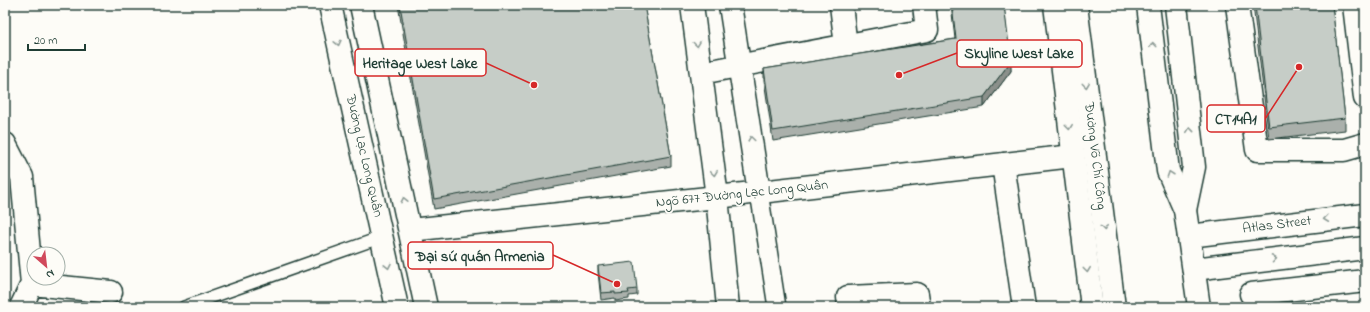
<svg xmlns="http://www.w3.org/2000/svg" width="1370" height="312" viewBox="0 0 1370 312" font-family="'Indie Flower',sans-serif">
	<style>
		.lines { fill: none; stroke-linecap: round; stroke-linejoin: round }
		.service-casing { stroke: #1f3d34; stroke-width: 14 }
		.pedestrian-casing { stroke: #1f3d34; stroke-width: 20 }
		.minor-casing { stroke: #1f3d34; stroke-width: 25 }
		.secondary-casing { stroke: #1f3d34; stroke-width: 25 }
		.primary-casing { stroke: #1f3d34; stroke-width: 25 }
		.trunk-casing { stroke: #1f3d34; stroke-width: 25 }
		.service { stroke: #fdfcf7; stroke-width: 11 }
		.pedestrian { stroke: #fdfcf7; stroke-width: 17 }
		.minor { stroke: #fdfcf7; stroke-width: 22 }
		.secondary { stroke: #fdfcf7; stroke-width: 22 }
		.primary { stroke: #fdfcf7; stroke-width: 22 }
		.trunk { stroke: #fdfcf7; stroke-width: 22 }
		.wall { fill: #aab0ab; stroke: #1f3d34 }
		.shaded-wall { fill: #8b908b; stroke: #1f3d34 }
		.building { fill: #c6cdc7; stroke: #1f3d34 }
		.oneway { stroke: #8e9c96 }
		.labels { text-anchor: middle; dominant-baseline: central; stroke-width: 3.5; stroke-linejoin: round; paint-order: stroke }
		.street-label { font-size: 14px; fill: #1f3d34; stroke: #fdfcf7 }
		.leader { fill: none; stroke: #d62828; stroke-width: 1.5 }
		.callout-dot { fill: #d62828; stroke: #fdfcf7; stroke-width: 1.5 }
		.callout { fill: #fdfcf7; stroke: #d62828; stroke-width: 1.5 }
		.callout-label { font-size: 15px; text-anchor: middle; font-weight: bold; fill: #1f3d34 }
	</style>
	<rect width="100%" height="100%" fill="#fdfcf7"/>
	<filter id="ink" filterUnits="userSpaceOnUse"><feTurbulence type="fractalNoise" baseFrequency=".025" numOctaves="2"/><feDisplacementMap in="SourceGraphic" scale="8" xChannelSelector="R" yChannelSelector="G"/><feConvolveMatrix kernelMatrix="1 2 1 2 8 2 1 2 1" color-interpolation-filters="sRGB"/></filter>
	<g filter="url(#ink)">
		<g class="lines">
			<g class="service-casing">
				<path id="service" d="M184 307 382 237"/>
			</g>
			<g class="pedestrian-casing">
				<path id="pedestrian" d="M759 192 777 307"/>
			</g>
			<g class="minor-casing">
				<path id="minor" d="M692 5 717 197 728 307
					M730 5 759 192
					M841 5 846 46
					M1237 5 1257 150H1344L1365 144
					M1354 5 1365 98
					M701 73 927 30 924 5
					M5 144 22 177 32 284 21 307
					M1003 164 1024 307
					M410 230 717 197 1073 156
					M1189 236 1365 215
					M1194 269 1365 248
					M32 284 111 292
					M1251 294 1365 281
					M849 307 848 297 917 294 919 307"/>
			</g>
			<g class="secondary-casing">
				<path id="secondary" d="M330 5 397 307
					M361 5 426 307"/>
			</g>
			<g class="primary-casing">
				<path id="primary" d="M1055 5 1092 307
					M1176 5 1194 167 1185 210"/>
			</g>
			<g class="trunk-casing">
				<path id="trunk" d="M1076 5 1114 307
					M1148 5 1168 171 1185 210 1199 307"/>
			</g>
			<use href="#service" class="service"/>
			<use href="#pedestrian" class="pedestrian"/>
			<use href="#minor" class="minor"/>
			<use href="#secondary" class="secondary"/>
			<use href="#primary" class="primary"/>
			<use href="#trunk" class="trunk"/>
		</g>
		<path class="wall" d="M398 5H644L671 156V166L434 209Z
			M951 5H1004L1011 71 984 107 773 141 764 80V69L955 39Z
			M1253 5H1332L1345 118V130L1269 139Z
			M598 266 637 289V295L629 296V299L615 301V298L601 300 598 272Z"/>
		<path class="shaded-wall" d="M1011 61V71L984 107V97Z"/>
		<path class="building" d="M400 5H644L671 156 434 199Z
			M952 5H1004L1011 61 984 97 773 131 764 69 956 39Z
			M1255 5H1332L1345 118 1269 127Z
			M634 262 637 289 628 290 629 293 615 294V292L601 293 598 266Z"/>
		<defs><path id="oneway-chevron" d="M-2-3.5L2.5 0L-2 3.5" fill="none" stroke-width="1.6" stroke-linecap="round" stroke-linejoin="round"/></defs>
		<g class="oneway">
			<use href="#oneway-chevron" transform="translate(338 43) rotate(77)"/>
			<use href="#oneway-chevron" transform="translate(697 44) rotate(82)"/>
			<use href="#oneway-chevron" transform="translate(1153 45) rotate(-97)"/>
			<use href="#oneway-chevron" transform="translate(1086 85) rotate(83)"/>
			<use href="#oneway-chevron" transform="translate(1069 127) rotate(83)"/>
			<use href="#oneway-chevron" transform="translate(1190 130) rotate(-96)"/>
			<use href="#oneway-chevron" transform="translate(751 139) rotate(-98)"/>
			<use href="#oneway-chevron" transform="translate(714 173) rotate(83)"/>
			<use href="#oneway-chevron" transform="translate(1170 174) rotate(-109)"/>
			<use href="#oneway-chevron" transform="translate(404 200) rotate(-102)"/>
			<use href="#oneway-chevron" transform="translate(1326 219) rotate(173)"/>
			<use href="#oneway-chevron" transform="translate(1104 228) rotate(83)"/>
			<use href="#oneway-chevron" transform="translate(1274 259) rotate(-7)"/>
			<use href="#oneway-chevron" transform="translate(388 266) rotate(78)"/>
			<use href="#oneway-chevron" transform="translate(1087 270) rotate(83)"/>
		</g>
	</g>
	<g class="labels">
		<g class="street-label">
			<text transform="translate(364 156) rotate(77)">Đường Lạc Long Quân</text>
			<text transform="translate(1095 156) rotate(83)">Đường Võ Chí Công</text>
			<text transform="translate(742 194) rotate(-6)">Ngõ 677 Đường Lạc Long Quân</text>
			<text transform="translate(1277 225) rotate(-7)">Atlas Street</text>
		</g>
	</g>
	<path class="leader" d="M899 75L957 53M534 85L486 63M1299 67L1265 119M617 284L553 255"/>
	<g class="callout-dot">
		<circle cx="899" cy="75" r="4"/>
		<circle cx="534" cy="85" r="4"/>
		<circle cx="1299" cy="67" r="4"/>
		<circle cx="617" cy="284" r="4"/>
	</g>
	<g class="callout">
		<rect x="957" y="40" width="125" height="27" rx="4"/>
		<rect x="355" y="49" width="131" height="27" rx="4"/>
		<rect x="1207" y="105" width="58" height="27" rx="4"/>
		<rect x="408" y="242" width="145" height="27" rx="4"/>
	</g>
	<g class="callout-label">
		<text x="1019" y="58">Skyline West Lake</text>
		<text x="420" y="68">Heritage West Lake</text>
		<text x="1236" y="124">CT14A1</text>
		<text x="480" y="261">Đại sứ quán Armenia</text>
	</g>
	<rect width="1370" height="312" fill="none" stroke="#fdfcf7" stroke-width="20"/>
	<rect x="10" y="10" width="1350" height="292" fill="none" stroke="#1f3d34" stroke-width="1.5" filter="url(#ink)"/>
	<g transform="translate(46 266) rotate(152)"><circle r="19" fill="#fdfcf7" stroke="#a4b0a9"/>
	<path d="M0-3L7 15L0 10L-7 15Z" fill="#d1495b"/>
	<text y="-6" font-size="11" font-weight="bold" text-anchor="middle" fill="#1f3d34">N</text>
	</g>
	<path d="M28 44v6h57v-6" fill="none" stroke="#1f3d34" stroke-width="2"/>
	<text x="34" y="44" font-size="12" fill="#1f3d34" stroke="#fdfcf7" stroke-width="3" paint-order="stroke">20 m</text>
</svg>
